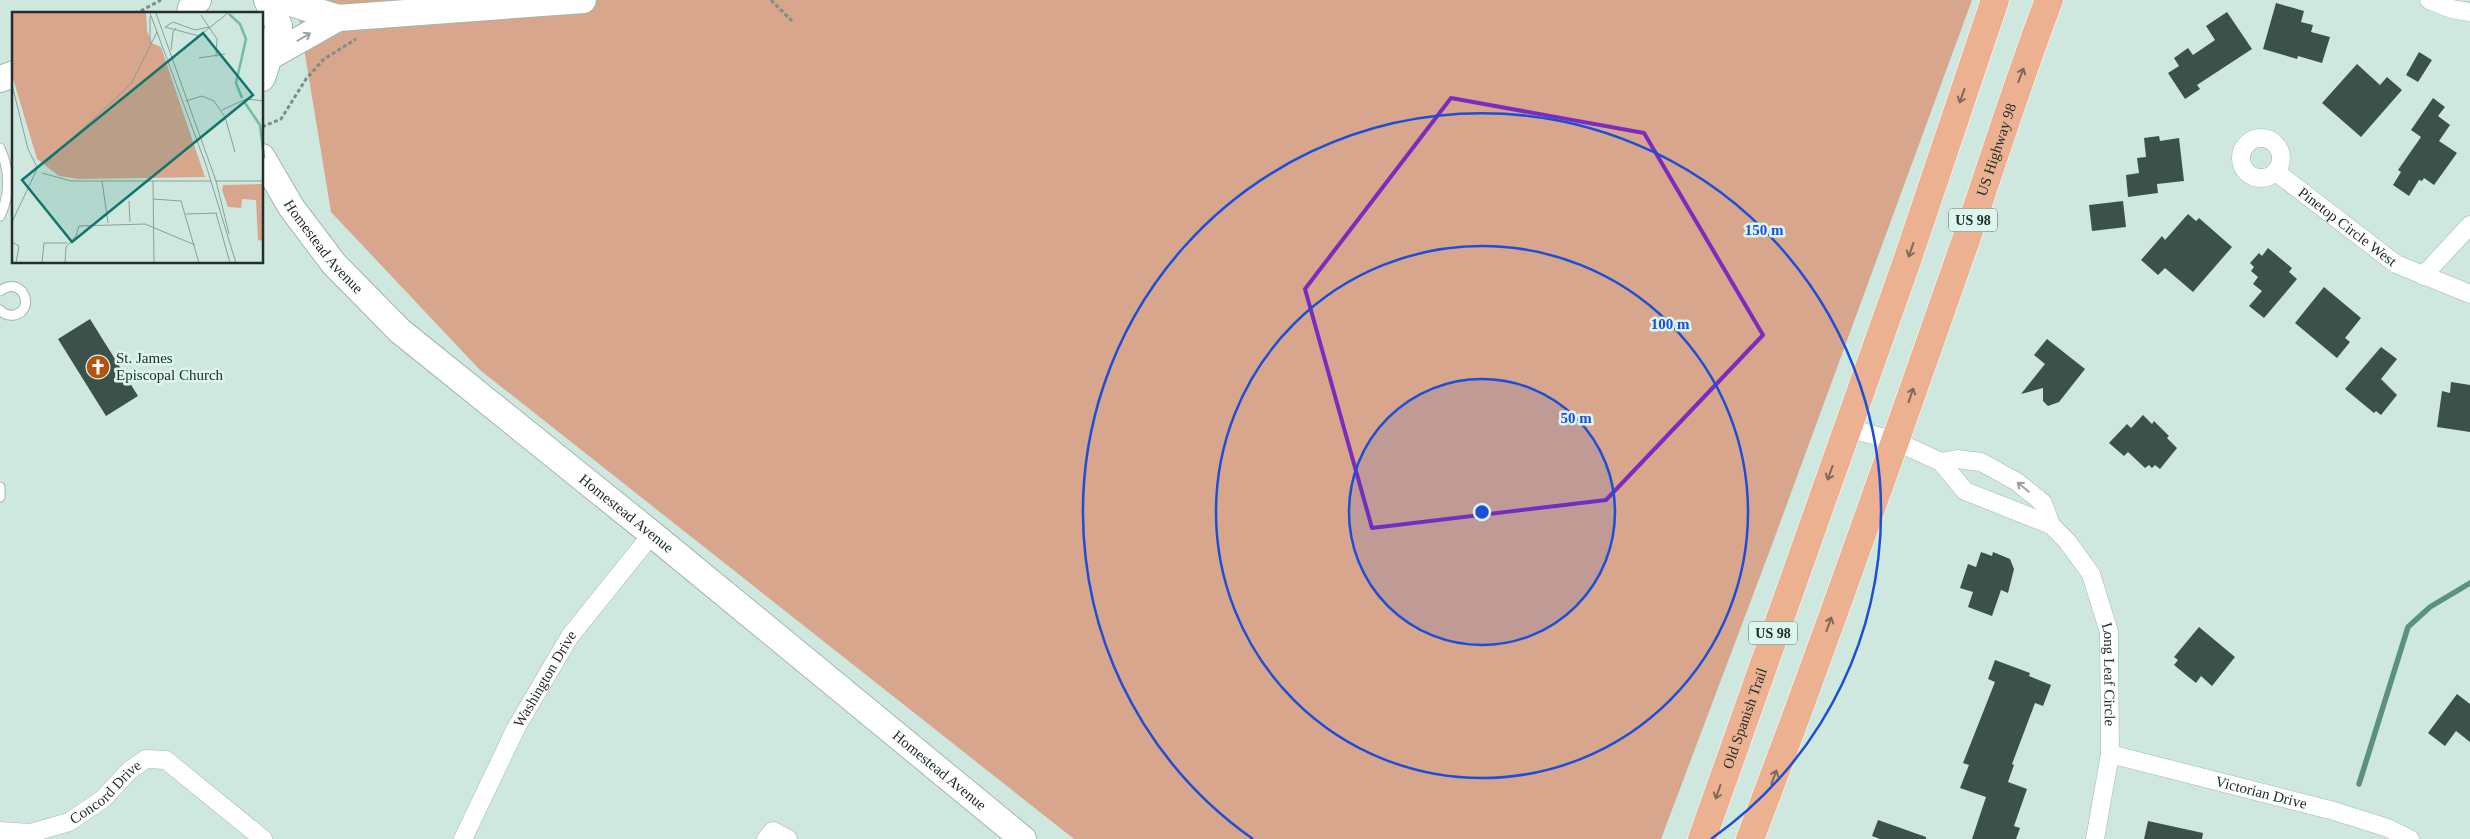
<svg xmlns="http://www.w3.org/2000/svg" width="2470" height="839" viewBox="0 0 2470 839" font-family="Georgia,serif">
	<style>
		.green { fill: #d7a68d }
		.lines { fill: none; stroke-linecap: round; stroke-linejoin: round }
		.stream { stroke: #5b9180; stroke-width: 5.5 }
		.building { fill: #3b514a }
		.lane-casing { stroke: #a0b8b0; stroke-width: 11 }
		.street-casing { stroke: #a0b8b0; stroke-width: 19 }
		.secondary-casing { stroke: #a0b8b0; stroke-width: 28 }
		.primary-casing { stroke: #fff; stroke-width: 29 }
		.path { stroke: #7c8e88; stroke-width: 3; stroke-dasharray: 4 2.5; stroke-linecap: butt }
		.lane { stroke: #fff; stroke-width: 9 }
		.street { stroke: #fff; stroke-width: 18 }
		.secondary { stroke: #fff; stroke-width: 26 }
		.primary { stroke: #ebb191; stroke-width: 28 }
		.oneway { stroke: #9ca1a0 }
		.oneway2 { stroke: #7e6959 }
		.marked { fill: none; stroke: #7b2cbf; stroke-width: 4; stroke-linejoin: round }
		.ring { fill: none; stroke: #1d4ed8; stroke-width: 2.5 }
		.labels { text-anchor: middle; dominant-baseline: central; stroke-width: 5; stroke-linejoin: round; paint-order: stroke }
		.shield { fill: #dcf6ed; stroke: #5b6a65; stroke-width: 1 }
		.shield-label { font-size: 14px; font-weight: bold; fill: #242e2b }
		.street-label { font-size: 15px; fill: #242e2b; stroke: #dcf6ed }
		.poi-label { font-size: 15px; fill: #242e2b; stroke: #dcf6ed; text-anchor: start }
		.inset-river { fill: none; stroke: #72bba4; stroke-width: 2.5 }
		.inset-road { fill: none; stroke: #8b9e97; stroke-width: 1 }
		.view { fill: #0f766e; fill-opacity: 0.15; stroke: #0f766e; stroke-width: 2.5 }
		.inset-edge { fill: none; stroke: #242e2b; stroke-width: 2.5 }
		.centre { fill: #1d4ed8; stroke: #dcf6ed; stroke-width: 2.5 }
		.ring-label { font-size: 15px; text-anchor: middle; font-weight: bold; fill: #1d4ed8; stroke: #dcf6ed; stroke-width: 5; stroke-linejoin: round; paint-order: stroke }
	</style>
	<rect width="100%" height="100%" fill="#cfe8df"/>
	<path class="green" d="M296 0H1972L1773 542 1661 839H1074L480 370 331 212Z"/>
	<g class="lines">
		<path class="stream" d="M2359 784 2408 627 2430 607 2470 583"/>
	</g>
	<path class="building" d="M2276 3 2304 11 2301 22 2313 25 2311 32 2330 37 2322 63 2298 56 2297 59 2263 49Z
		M2227 12 2252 49 2197 85 2200 89 2185 99 2168 73 2179 66 2174 58 2188 48 2193 55 2215 40 2206 26Z
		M2419 52 2432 60 2418 82 2406 75Z
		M2357 64 2380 85 2387 77 2402 90 2361 137 2322 103Z
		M2433 98 2445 107 2438 116 2450 125 2439 141 2457 153 2434 185 2424 178 2422 181 2419 180 2409 196 2393 185 2401 172 2398 170 2421 137 2411 130Z
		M2159 136 2160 141 2179 138 2184 181 2157 184 2158 193 2128 197 2126 175 2139 173 2137 158 2146 157 2144 138Z
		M2123 201 2126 227 2092 231 2089 205Z
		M2188 214 2196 221 2199 218 2232 247 2193 292 2165 268 2158 275 2141 260 2162 236 2165 240Z
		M2268 248 2292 268 2289 272 2297 279 2264 318 2249 306 2262 291 2253 284 2258 277 2251 271 2254 267 2250 263 2259 253 2262 256Z
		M2324 287 2361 318 2345 338 2350 342 2337 358 2295 323Z
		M90 319 138 396 106 416 58 339Z
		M2047 339 2085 369 2059 402 2048 406 2043 401V388L2021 394 2045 364 2034 355Z
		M2381 347 2397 359 2381 379 2397 395 2381 415 2376 411 2374 413 2345 389Z
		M2451 382 2470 385V432L2437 427 2442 391 2450 393Z
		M2143 415 2152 424 2154 421 2169 436 2167 438 2177 448 2160 469 2155 465 2152 468 2149 465 2145 468 2128 452 2124 456 2109 443 2127 424 2131 428Z
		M1981 552 1992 556 1993 552 2010 559 2014 569 2008 593 2001 590 1992 616 1968 607 1973 592 1960 588 1968 564 1976 567Z
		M2199 627 2235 657 2212 686 2201 676 2196 683 2174 665 2178 660 2174 657Z
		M1995 660 2030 673 2029 676 2051 685 2043 706 2035 703 2012 764 2014 765 2008 782 2027 789 2014 826 2020 828 2016 839H1972L1986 797 1960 788 1969 765 1963 763 1995 682 1988 679Z
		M2457 694 2470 704V742L2456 731 2445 746 2428 733Z
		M1878 820 1926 837V839H1880L1872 836Z
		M2148 821 2203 833 2202 839H2144Z"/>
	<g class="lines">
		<g class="lane-casing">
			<path id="lane" d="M0 148C10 171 11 193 0 216
				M0 291C22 274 37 310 14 315 8 316 4 314 0 310
				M0 487V497"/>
		</g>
		<g class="street-casing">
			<g id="street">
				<path d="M2429 0 2452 9 2470 12"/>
				<circle cx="2261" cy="158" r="20"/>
				<path id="s1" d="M2276 172 2396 264 2470 294"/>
				<path d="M2423 276 2470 225"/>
				<path d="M1848 428 1895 441 1941 462 1965 491 2051 525"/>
				<path id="s2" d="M1941 462 1957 459 1981 462 2017 482 2043 503 2051 525 2067 541 2091 574 2109 632 2110 754 2095 839"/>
				<path id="s3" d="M2110 754 2334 811 2388 828 2410 839"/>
				<path id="s4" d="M0 831 31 833 69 822 103 799 130 770 146 759 166 760 263 839"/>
				<path id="s5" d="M463 839 516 728 570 636 652 534"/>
				<path d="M766 839 773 831 788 839"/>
			</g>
		</g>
		<g class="secondary-casing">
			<g id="secondary">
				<path d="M282 0 338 18 583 0"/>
				<path d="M190 14 191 8 198 0"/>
				<path d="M263 61 269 57 279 26 267 0"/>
				<path d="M262 78 269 57 338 18"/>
				<path d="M0 79 14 74"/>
				<path id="s6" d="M262 157 291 207 334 264 400 331 652 534 1023 839"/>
			</g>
		</g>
		<g class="primary-casing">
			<g id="primary">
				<path id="s7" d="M1702 839 1908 258 1995 0"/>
				<path id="s8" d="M1750 839C1826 640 1896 438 1967 237 1994 158 2019 78 2049 0"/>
			</g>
		</g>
		<path class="path" d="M771 0 792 21
			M135 14 161 0
			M262 127 281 119 306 79 324 59 356 39"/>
		<use href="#lane" class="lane"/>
		<use href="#street" class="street"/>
		<use href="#secondary" class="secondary"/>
		<use href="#primary" class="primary"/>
	</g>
	<defs><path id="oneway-shaft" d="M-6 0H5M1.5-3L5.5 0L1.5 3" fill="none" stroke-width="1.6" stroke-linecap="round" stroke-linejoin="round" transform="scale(1.25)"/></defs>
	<g class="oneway">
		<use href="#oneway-shaft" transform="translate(304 37) rotate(-30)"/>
		<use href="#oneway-shaft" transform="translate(2023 487) rotate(-141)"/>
	</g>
	<g class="oneway2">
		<use href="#oneway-shaft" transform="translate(2021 75) rotate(-69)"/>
		<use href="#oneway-shaft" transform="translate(1962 96) rotate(109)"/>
		<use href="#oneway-shaft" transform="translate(1911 250) rotate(109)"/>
		<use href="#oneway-shaft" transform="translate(1911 395) rotate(-71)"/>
		<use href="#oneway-shaft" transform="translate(1830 473) rotate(110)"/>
		<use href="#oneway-shaft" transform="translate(1829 624) rotate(-70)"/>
		<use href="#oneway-shaft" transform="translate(1774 777) rotate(-69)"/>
		<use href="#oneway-shaft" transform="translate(1718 792) rotate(109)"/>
	</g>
	<path class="marked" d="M1451 98 1644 133 1763 335 1606 500 1372 528 1305 289Z"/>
	<circle cx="1482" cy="512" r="133" fill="#1d4ed8" fill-opacity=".12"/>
	<g class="ring">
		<circle cx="1482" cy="512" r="133"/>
		<circle cx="1482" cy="512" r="266"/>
		<path d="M1253 839A399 399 0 1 1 1711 839"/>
	</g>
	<defs>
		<g id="church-disc" transform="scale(1.25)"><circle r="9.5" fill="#b45310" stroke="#dcf6ed"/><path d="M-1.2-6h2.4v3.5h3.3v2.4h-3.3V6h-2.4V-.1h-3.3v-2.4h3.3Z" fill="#fff"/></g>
	</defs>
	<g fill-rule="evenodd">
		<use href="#church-disc" x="98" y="367"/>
	</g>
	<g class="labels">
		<g class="shield">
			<rect x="1949" y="208.5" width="48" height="23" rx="4"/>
			<rect x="1749" y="621.5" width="48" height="23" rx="4"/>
		</g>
		<g class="shield-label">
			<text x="1973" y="220">US 98</text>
			<text x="1773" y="633">US 98</text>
		</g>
		<g class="street-label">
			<text stroke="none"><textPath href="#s8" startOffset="732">US Highway 98</textPath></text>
			<text stroke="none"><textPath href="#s1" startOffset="90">Pinetop Circle West</textPath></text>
			<text stroke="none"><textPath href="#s6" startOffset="109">Homestead Avenue</textPath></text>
			<text stroke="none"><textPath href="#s6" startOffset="514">Homestead Avenue</textPath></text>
			<text stroke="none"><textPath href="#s2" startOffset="305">Long Leaf Circle</textPath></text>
			<text stroke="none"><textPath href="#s5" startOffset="180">Washington Drive</textPath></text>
			<text stroke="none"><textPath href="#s7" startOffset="128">Old Spanish Trail</textPath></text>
			<text stroke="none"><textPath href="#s6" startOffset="919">Homestead Avenue</textPath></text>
			<text stroke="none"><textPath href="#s4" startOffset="118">Concord Drive</textPath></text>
			<text stroke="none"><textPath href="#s3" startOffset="156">Victorian Drive</textPath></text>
		</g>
		<g class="poi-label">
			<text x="116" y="358">St. James<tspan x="116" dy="17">Episcopal Church</tspan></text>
		</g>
	</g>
	<g transform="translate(12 12)">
		<rect width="251" height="251" fill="#cfe8df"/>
		<path d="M0 1H134L135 19 140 31 149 35 193 165 67 167 47 164 25 147 0 63ZM251 172H252L251 229 246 228 244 188 230 187 229 196 216 195 210 178 211 173Z" fill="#d7a68d"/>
		<path class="inset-river" d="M217 2 228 12 234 27 224 71 230 86M233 91 248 113 252 146"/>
		<path class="inset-road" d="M138 1 194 153 224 251M144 1 204 169 217 222M189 3 205 27 204 45M138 4V31M153 15 187 24 216 1M153 15 161 10 183 18 197 15M159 38 161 20 164 16M187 46 213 42M0 73 16 137 25 155M174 89 190 84 202 89 213 105 223 140M210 98 234 87 252 89M29 152 36 149 119 72 145 20M30 161 59 169H199M90 169 96 211M141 169 142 251M203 169H252M141 187 169 189 187 251M117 189 118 210M204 201 218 251M174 202 205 201M0 210 25 157M0 230 7 234 4 251M30 251 32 231H55M53 251 54 235 64 224 67 214 133 212 183 233"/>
		<path class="view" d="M191 21 241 83 60 230 10 168Z"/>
		<rect width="251" height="251" class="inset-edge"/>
	</g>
	<circle cx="1482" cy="512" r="8" class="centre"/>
	<g class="ring-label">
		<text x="1764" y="235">150 m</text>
		<text x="1670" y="329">100 m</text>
		<text x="1576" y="423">50 m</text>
	</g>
</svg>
